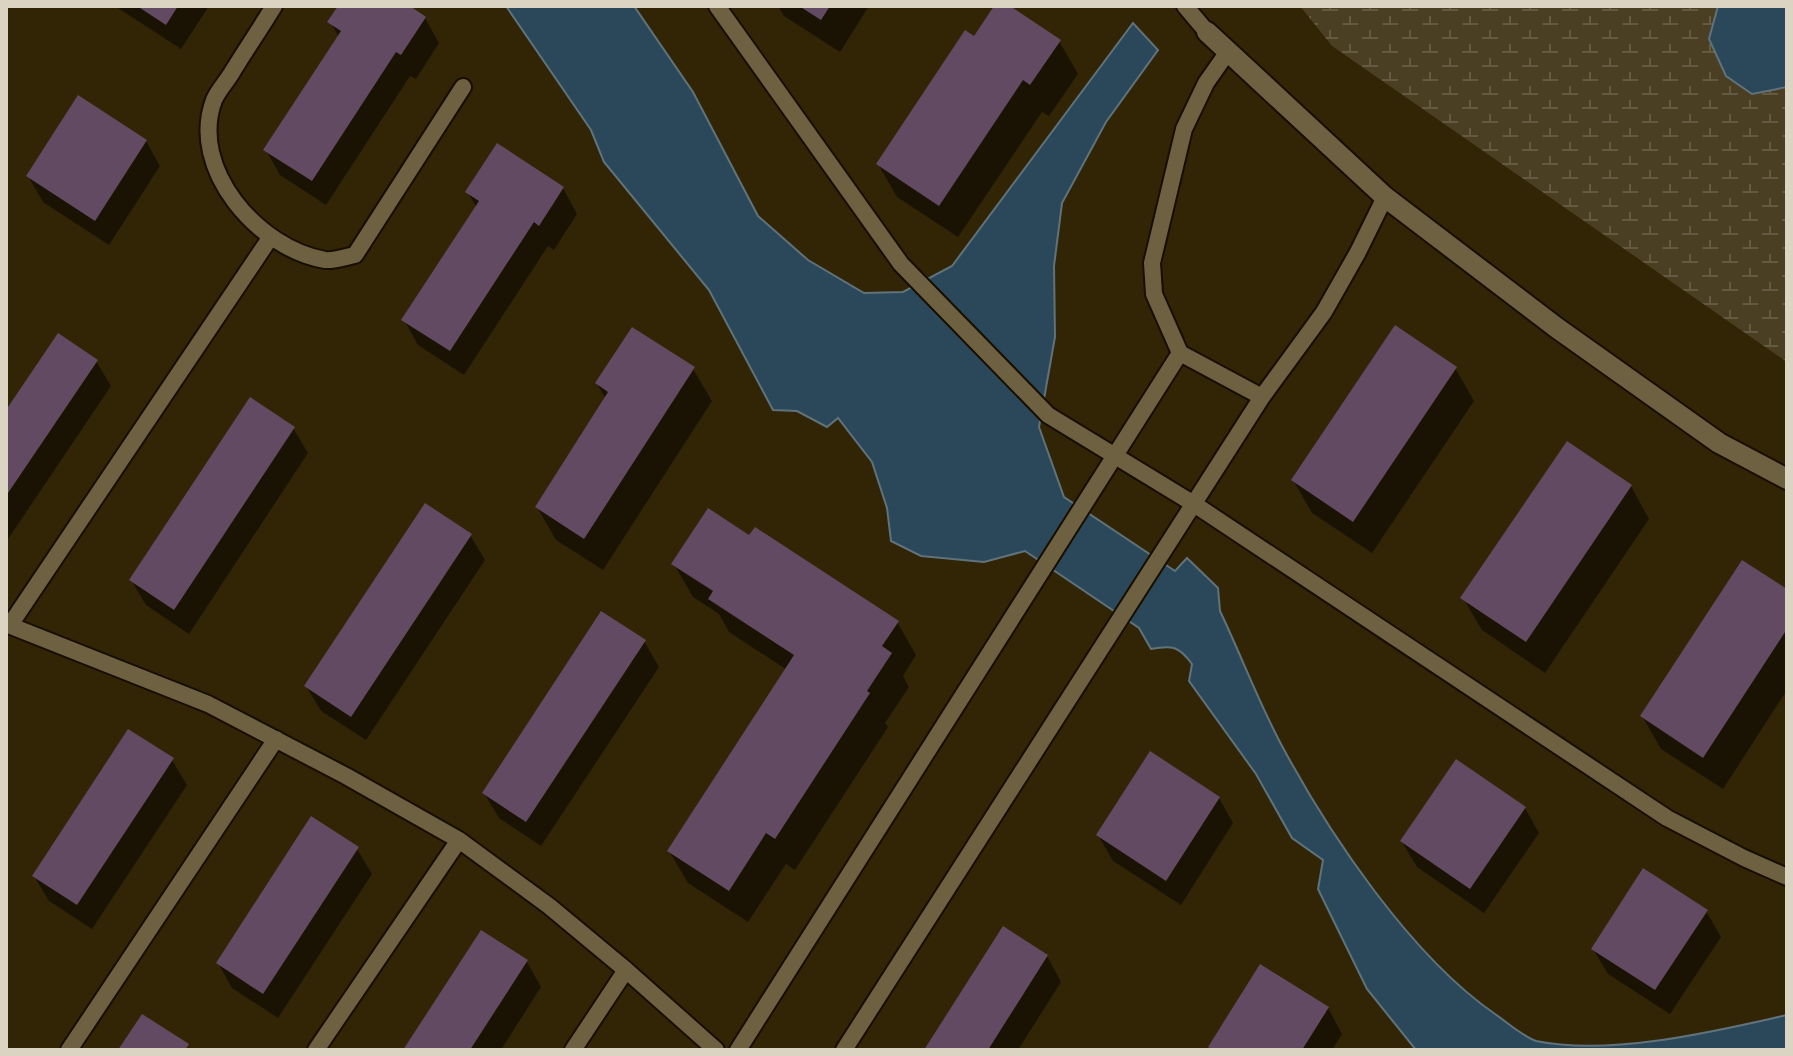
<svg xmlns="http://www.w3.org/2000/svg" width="1793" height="1056" viewBox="0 0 1793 1056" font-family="Spectral,serif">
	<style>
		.wetland { fill: url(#wetland-marsh) }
		.water { fill: #2b485b; stroke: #60727a; stroke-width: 2 }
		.shadow { fill: #0007 }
		.building { fill: #614a62 }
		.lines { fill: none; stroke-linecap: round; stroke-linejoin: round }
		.lane-casing { stroke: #170e00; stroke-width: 20 }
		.street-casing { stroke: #170e00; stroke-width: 24 }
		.lane { stroke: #6e6142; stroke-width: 16 }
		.street { stroke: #6e6142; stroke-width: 20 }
	</style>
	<defs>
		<pattern id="wetland-marsh" width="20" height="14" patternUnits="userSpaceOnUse" patternTransform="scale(2)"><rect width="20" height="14" fill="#4a3e23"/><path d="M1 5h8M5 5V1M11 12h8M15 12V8" fill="none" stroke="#645941"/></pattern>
	</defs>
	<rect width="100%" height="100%" fill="#312506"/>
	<path class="wetland" d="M1300 6H1787V362L1332 46Z"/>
	<path class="water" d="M506 6H634L693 92 758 216 808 260 864 293 903 292 952 266 1133 23 1158 50 1106 122 1062 203 1054 266 1055 337 1039 427 1064 497 1175 571 1187 558 1218 588 1220 611C1241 655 1258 701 1281 744 1329 834 1411 956 1495 1014 1507 1022 1522 1036 1536 1041 1610 1056 1713 1032 1787 1015V1050H1416L1367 989 1318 889 1323 860 1292 838 1256 774 1189 681 1192 664C1179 646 1172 645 1151 649L1139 628 1025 551 984 562 921 556 891 541 887 508 872 462 838 418 827 427 797 411 773 410 709 290 604 162 591 130Z
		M1718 6H1787V87L1752 94 1726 76 1709 39Z"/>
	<path class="shadow" d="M115 6H209L181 49Z
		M340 6H407L425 18 439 43 416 79 410 76 326 205 280 175 266 150 339 37 330 22Z
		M778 6H869L840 52 784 16Z
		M996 6H1006L1059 41 1078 74 1049 116 1042 112 958 237 897 197 878 164 975 39Z
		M146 141 160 166 109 245 43 202 28 176Z
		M563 188 577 214 554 250 548 246 464 375 418 345 404 320 477 208 468 193Z
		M96 361 111 386 6 542V414Z
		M1455 368 1474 401 1372 553 1312 513 1293 480Z
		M693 369 712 401 603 570 556 540 537 507 606 399 597 384Z
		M293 428 308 453 189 634 146 605 131 580Z
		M1631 486 1649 519 1545 673 1482 630 1463 598Z
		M470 535 485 560 366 740 321 711 306 686Z
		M750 538 897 622 916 655 903 676 909 687 885 723 888 727 795 870 786 864 748 922 688 883 669 851 787 670 729 632 719 614 693 597 674 564Z
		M1787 591V690L1723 789 1661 749 1642 716Z
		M644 641 659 667 541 846 499 818 484 793Z
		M172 760 187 785 92 929 49 901 34 876Z
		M1219 798 1233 823 1181 905 1113 861 1098 835Z
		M1525 808 1539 833 1484 913 1417 867 1402 842Z
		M357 849 372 874 278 1018 232 988 218 963Z
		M1706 911 1721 937 1670 1014 1608 974 1593 949Z
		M481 932 527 962 541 987 501 1050H405Z
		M1047 956 1061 982 1018 1050H926Z
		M1328 1008 1342 1034 1332 1050H1212L1210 1047Z"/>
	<path class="building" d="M137 6H178L166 25Z
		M338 6H410L426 17 401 55 396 52 312 181 263 150 341 31 327 22Z
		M799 6H830L821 20Z
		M994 6H1010L1061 40 1030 85 1023 80 939 206 876 164 965 30 974 36Z
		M78 95 147 140 95 221 26 176Z
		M497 143 564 187 539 226 534 222 450 351 401 320 479 201 465 192Z
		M1395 325 1457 367 1353 522 1291 480Z
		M632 327 695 367 584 539 535 507 608 392 595 383Z
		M58 333 98 360 6 496V410Z
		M250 397 295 427 174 610 129 580Z
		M1567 441 1632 485 1526 642 1460 598Z
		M425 503 472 534 351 717 304 686Z
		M708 508 749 535 755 527 899 621 882 646 892 653 867 691 870 693 775 839 766 833 729 891 667 851 794 655 708 599 713 591 671 564Z
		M1742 560 1787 589V629L1703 758 1640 716Z
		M601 611 646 640 526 822 482 793Z
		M128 729 174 758 77 905 32 876Z
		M1150 751 1220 797 1166 881 1096 835Z
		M1456 759 1526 807 1470 889 1400 841Z
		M311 816 359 847 263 994 216 963Z
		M1643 868 1708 910 1655 990 1591 949Z
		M1003 926 1048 955 988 1050H924Z
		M481 930 528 960 470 1050H403Z
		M1260 964 1329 1007 1302 1050H1213L1208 1047Z
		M142 1014 189 1044 185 1050H118Z"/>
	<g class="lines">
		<g class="lane-casing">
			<path id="lane" d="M274 6C260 29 245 51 231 74 226 82 218 91 214 100 188 169 259 249 325 260 334 261 345 257 355 255L463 87
				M717 6 901 264 1048 415 1194 504 1667 818 1744 858 1787 877
				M1185 6 1207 32
				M1227 53 1206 83 1184 129 1152 263 1154 294 1180 353 1262 397 1324 312 1358 252 1385 197
				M6 624 208 704 346 776 459 840 549 906 626 970 716 1050
				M10 625 270 238
				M69 1050 276 739
				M316 1050 459 840
				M573 1050 626 970
				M738 1050 1180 353
				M844 1050 1262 397"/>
		</g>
		<g class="street-casing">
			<path id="street" d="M1207 32 1385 197 1557 328 1719 443 1787 479"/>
		</g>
		<use href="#lane" class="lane"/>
		<use href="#street" class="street"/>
	</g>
	<rect width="1793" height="1056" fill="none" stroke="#dbd4c3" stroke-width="16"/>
</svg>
